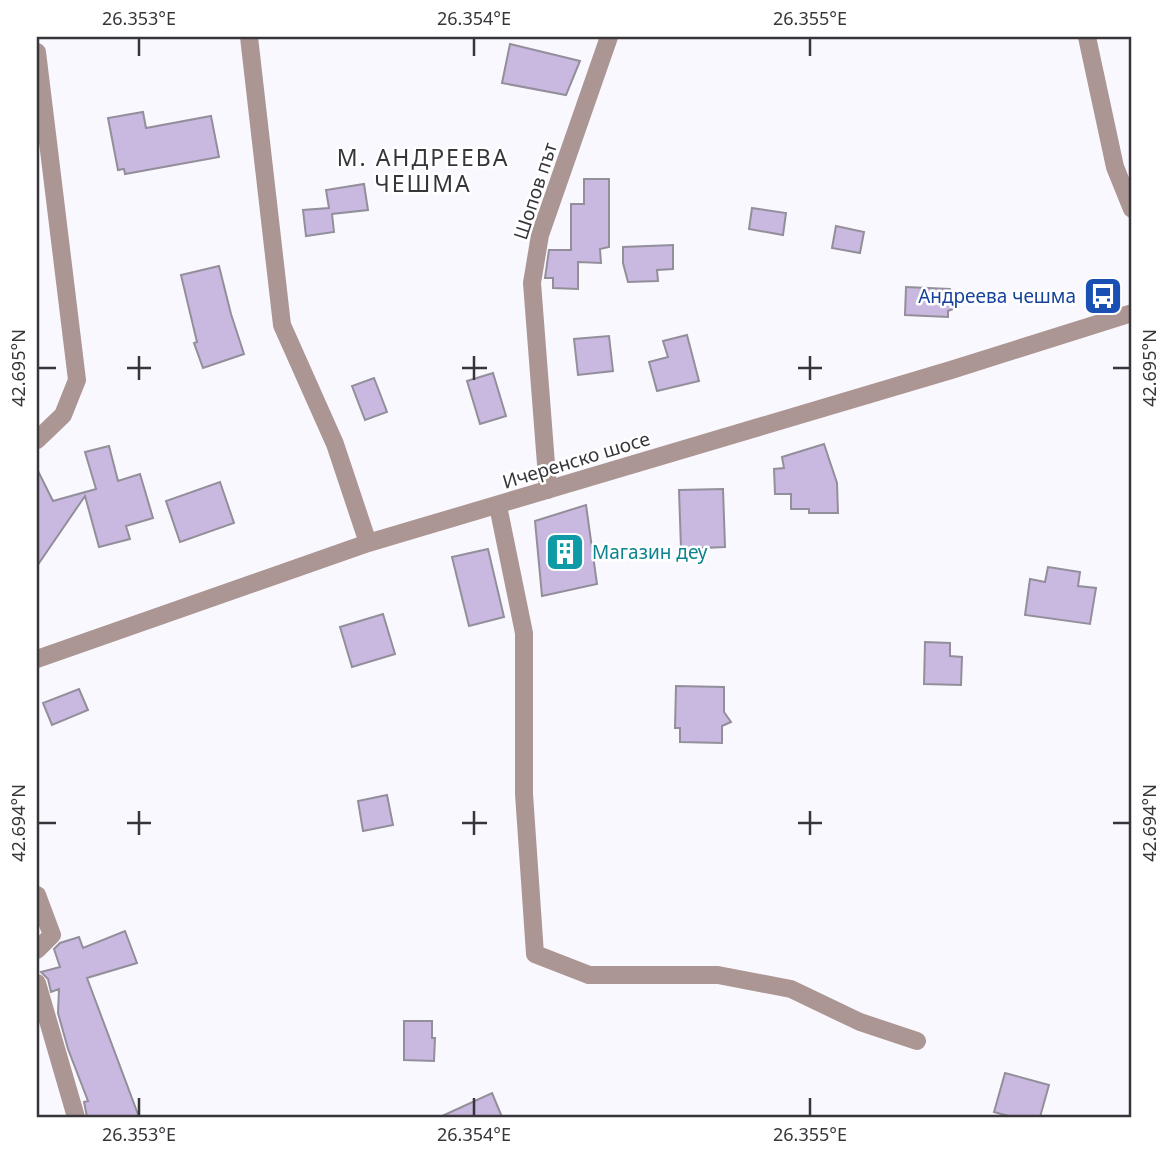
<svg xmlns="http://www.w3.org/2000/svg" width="1169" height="1154" viewBox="0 0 1169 1154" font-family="'Noto Sans',sans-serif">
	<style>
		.building { fill: #c9b8e0; stroke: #938f9a; stroke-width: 2 }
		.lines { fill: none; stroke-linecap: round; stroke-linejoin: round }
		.minor { stroke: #ac9693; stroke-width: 18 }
		.ticks { fill: none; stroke: #37353a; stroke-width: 2.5 }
		.labels { text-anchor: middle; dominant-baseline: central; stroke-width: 5; stroke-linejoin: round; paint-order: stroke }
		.street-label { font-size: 19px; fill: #37353a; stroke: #fff }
		.transit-label { font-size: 19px; fill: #164399; stroke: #fff; text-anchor: end }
		.culture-label { font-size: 19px; fill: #0d838f; stroke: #fff; text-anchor: start }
		.quarter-label { font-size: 23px; letter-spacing: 2px; fill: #37353a; stroke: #fff }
		.neatline { fill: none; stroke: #37353a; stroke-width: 2.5 }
		.ticks-label { font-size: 18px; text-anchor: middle; fill: #37353a }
	</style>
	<rect width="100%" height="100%" fill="#faf8ff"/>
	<path class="building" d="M510 44 580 61 566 95 502 83Z
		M143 112 146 128 211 116 219 157 125 174 124 169 118 170 108 118Z
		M584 179H609V247L600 249 601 263 578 262V289L553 288V278H545L549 250H571V204H584Z
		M364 184 368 210 332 214 334 232 306 236 303 210 329 208 326 190Z
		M752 208 786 213 783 235 749 229Z
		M836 226 864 232 860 253 832 248Z
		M673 245V269L657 270 658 281 628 282 623 263V247Z
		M219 266 231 314 244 354 203 368 194 343 197 342 181 275Z
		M906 287 950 289 958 307 948 311V317L905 315Z
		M687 335 699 381 657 391 649 362 668 357 663 341Z
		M609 336 613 371 578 375 574 339Z
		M493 373 506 416 480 424 467 381Z
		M374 378 387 412 365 420 352 386Z
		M824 444 837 483 838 513H809V509H791V494H775L774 469 784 468 782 457Z
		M109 446 118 481 140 474 153 518 126 526 130 539 99 547 85 496 37 566V469L53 501 96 489 85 452Z
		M220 482 234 523 180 542 166 501Z
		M723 489 725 547 681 549 679 490Z
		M586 505 597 584 542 596 535 521Z
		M488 549 504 617 469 626 452 557Z
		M1048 567 1080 572 1078 586 1096 588 1090 624 1025 615 1030 579 1045 582Z
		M383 614 395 654 352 667 340 627Z
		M925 642 950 643V656L962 657 961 685 924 684Z
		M676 686 724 687V712L731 722 722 726V743L680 742V728H675Z
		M79 689 88 710 52 725 43 703Z
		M387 795 393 825 363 831 358 801Z
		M125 931 137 963 87 978 139 1117H87L84 1102 88 1101 68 1049 58 1013 59 989 51 992 48 979 41 972 60 967 54 949 60 943 79 937 83 948Z
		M404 1021H432V1038H435L434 1061 404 1060Z
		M1005 1073 1049 1085 1040 1117H1012L994 1112Z
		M492 1093 502 1117H440Z"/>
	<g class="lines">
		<path class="minor" d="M249 37 282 325 335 444 368 543
			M1087 37 1115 167 1132 209
			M37 52 77 380 63 415 37 440
			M548 490 532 283 540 235 609 37
			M498 506 524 633V794L535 954 589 975H718L791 989 860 1022 917 1041
			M37 659 368 543 951 370 1132 313
			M37 895 52 935 37 950
			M37 983 76 1117"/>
	</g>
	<path class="ticks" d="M139 38V56M474 38V56M810 38V56M139 356V380M474 356V380M810 356V380M38 368H56M127 368H151M462 368H487M798 368H822M1113 368H1130M139 811V835M474 811V835M810 811V835M38 823H56M127 823H151M462 823H487M798 823H822M1113 823H1130M139 1098V1116M474 1098V1116M810 1098V1116"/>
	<defs>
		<g id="bus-square" transform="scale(2.0125)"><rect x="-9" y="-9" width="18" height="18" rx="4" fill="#1a4fb4" stroke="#fff"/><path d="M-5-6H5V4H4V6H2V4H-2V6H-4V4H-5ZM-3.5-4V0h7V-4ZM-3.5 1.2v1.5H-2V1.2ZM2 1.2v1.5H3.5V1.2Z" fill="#fff"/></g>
		<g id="building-square" transform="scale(2.0125)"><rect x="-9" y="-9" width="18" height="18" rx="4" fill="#0f9aa8" stroke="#fff"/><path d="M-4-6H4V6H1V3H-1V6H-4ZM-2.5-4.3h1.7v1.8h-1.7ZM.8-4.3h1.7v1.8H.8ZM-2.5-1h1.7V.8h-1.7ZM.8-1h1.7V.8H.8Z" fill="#fff"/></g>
	</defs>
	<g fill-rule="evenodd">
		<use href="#bus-square" x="1103" y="296"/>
		<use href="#building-square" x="565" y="552"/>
	</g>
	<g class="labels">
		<g class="street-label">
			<text transform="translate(535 191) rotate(-72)">Шопов път</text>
			<text transform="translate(576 460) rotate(-17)">Ичеренско шосе</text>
		</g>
		<g class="transit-label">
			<text x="1076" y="296">Андреева чешма</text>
		</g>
		<g class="culture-label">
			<text x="592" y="552">Магазин деу</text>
		</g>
		<g class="quarter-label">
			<text x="423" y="157">М. АНДРЕЕВА<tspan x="423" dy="26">ЧЕШМА</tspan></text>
		</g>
	</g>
	<rect width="1169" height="1154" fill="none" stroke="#ffffff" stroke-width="77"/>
	<rect x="38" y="38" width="1092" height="1078" class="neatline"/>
	<g class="ticks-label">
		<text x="139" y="25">26.353°E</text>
		<text x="474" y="25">26.354°E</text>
		<text x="810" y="25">26.355°E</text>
		<text transform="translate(19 368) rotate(-90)" y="6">42.695°N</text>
		<text transform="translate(1150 368) rotate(-90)" y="6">42.695°N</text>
		<text transform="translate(19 823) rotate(-90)" y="6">42.694°N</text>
		<text transform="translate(1150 823) rotate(-90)" y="6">42.694°N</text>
		<text x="139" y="1141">26.353°E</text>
		<text x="474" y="1141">26.354°E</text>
		<text x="810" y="1141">26.355°E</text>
	</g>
</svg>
